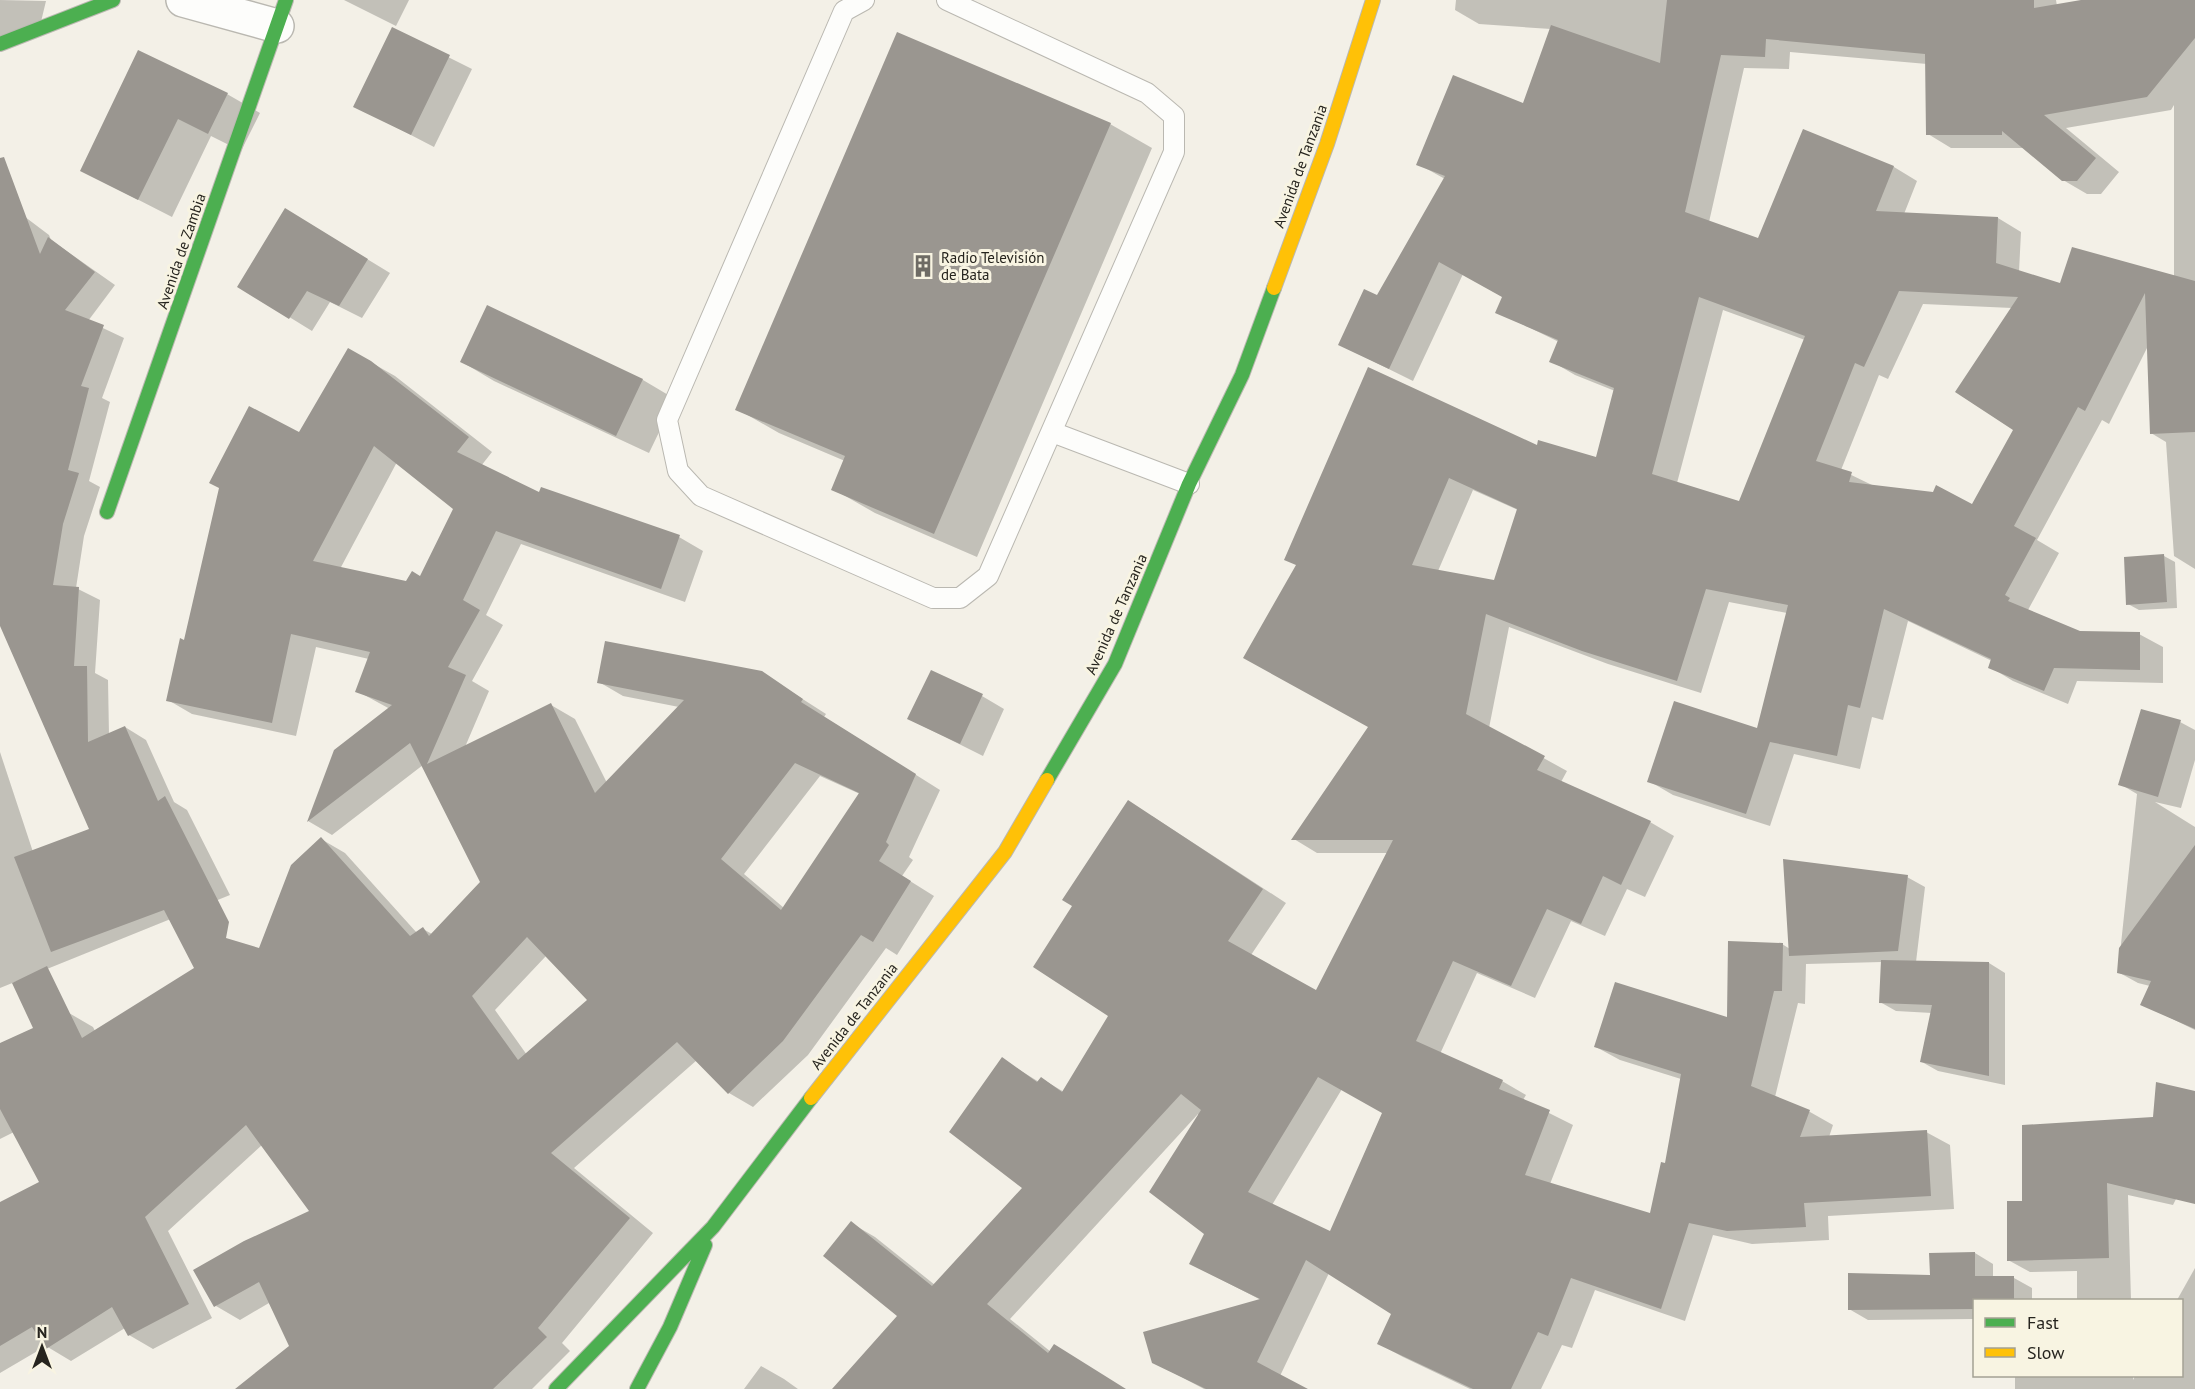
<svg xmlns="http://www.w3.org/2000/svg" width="2195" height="1389" viewBox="0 0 2195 1389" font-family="'PT Sans',sans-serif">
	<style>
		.shadow { fill: #0003; fill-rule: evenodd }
		.building { fill: #9a9690; fill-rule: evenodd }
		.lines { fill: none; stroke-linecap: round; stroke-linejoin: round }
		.lane-casing { stroke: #bab8b1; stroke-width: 22 }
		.street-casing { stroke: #bab8b1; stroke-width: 36 }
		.fast-casing { stroke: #bab8b1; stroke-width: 16 }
		.slow-casing { stroke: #bab8b1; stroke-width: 16 }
		.lane { stroke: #fdfdfb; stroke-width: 20 }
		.street { stroke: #fdfdfb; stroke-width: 33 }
		.fast { stroke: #4caf50; stroke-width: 14 }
		.slow { stroke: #ffc107; stroke-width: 14 }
		.labels { text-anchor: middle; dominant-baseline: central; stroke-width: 6; stroke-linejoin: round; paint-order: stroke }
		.street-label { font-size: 15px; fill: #26241e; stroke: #f8f4e2 }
		.poi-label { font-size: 15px; fill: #26241e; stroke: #f8f4e2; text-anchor: start }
	</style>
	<rect width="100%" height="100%" fill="#f3f0e7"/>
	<path class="shadow" d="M0 0 46 1 39 30 0 42Z
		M344 0H409L396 26Z
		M1456 0H2056L2057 6 2090 0H2195V569L2174 556 2166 442 2151 433 2148 346 2109 424 2102 420 2037 540 2059 553 2028 610 2079 633 2139 634 2163 647V683L2077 681 2068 704 2013 681 1990 667 1992 661 1908 621 1883 720 1872 717 1860 769 1794 754 1770 826 1673 795 1649 781 1758 730 1787 613 1729 602 1701 693 1608 664 1509 627 1489 728 1567 771 1561 782 1650 822 1674 836 1645 897 1627 889 1605 936 1571 921 1535 998 1477 973 1440 1054 1502 1081 1526 1095 1523 1100 1573 1125 1550 1184 1651 1215 1666 1165 1681 1079 1620 1060 1596 1047 1728 1019 1782 944 1790 949 1907 877 1925 887 1916 962 1989 963 2005 973V1085L1938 1071 1922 1062 1932 1013 1896 1011 1880 1002 1882 962 1806 964 1805 1004 1798 1003 1775 1097 1810 1112 1833 1125 1829 1137 1926 1132 1950 1145 1954 1209 1828 1216 1829 1240 1752 1244 1713 1235 1685 1321 1595 1290 1572 1348 1562 1345 1541 1389H1470L1403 1357 1379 1344 1393 1314 1329 1273 1280 1376 1305 1389H1204L1153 1362 1261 1300 1191 1264 1206 1234 1198 1114 1010 1319 1051 1352 1125 1389H834L900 1316 851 1223 875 1237 935 1285 1024 1188 1002 1059 1039 1082 1042 1079 1064 1092 1110 1016 1152 816 1286 903 1251 955 1317 992 1388 853H1317L1294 839 1369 727 1297 566 1369 369 1538 447 1597 459 1615 391 1575 375 1551 361 1559 342 1497 312 1503 297 1463 274 1413 381 1340 345 1377 297 1445 179 1418 164 1524 105 1551 29 1479 24 1455 10ZM1790 52 1927 64 1928 134 1951 148H2025L2063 180 2087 194H2101L2119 172 2066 128 2171 110 2174 105V278L2061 285 2019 272 2021 232 1998 218 1904 214 1917 181 1894 167 1803 131 1759 240 1709 222 1744 68 1789 69ZM1923 304 2012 308 2015 429 1973 506 1874 486 1841 470 1879 375 1888 379ZM1723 310 1805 340 1740 502 1677 483ZM1473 490 1518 510 1495 582 1438 571ZM1342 1089 1383 1112 1330 1233 1272 1205Z
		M392 29 472 69 434 147 355 106Z
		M139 52 227 94 260 113 241 151 211 136 172 217 82 171Z
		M1110 124 1152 148 977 557 875 513 833 489 845 461 779 433 737 409Z
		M0 198 49 235 51 240 115 285 88 321 124 338 102 398 110 402 89 481 100 487 84 536 76 588 100 600 95 673 108 680 109 735 125 727 146 740 174 802 187 810 230 895 0 988V752L33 852 91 830 0 622Z
		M308 223 390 273 362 318 330 302 312 331 239 286Z
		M487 307 643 380 675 399 649 453 494 381 462 362Z
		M349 350 395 376 492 452 481 466 540 494 679 537 703 551 685 602 521 544 486 615 503 625 472 681 489 691 465 747 551 705 575 719 607 783 679 707 623 696 599 682 762 673 826 714 824 717 940 790 909 857 913 860 902 876 934 896 897 955 886 948 808 1055 753 1107 729 1093 697 1060 574 1168 653 1233 562 1343 570 1351 532 1389H238L291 1346 269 1303 240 1320 216 1306 311 1211 262 1145 168 1231 212 1318 153 1349 129 1335 125 1328 71 1361 46 1346 0 1373V1204L41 1182 14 1132 0 1139V1045L69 1013 93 1027 95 1031 260 950 321 839 345 853 417 933 423 929 432 934 481 882 423 765 332 835 308 821 335 751 390 709 357 691 369 659 316 647 296 736 192 714 168 700 186 641ZM397 462 455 508 421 578 407 583 340 569ZM820 776 860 794 784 908 744 874ZM546 956 589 1000 527 1055 495 1010Z
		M2164 556 2175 562 2177 608 2139 610 2128 604Z
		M982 696 1004 709 983 756 909 719Z
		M2180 722 2195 730V760L2181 808 2155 802 2195 827V1030L2142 1004 2150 986 2138 983 2118 972 2137 794 2120 784Z
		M2195 1092V1183L2186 1179 2173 1205 2128 1195 2131 1300H2077V1271L2030 1272 2008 1260 2023 1202Z
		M1975 1253 1993 1264V1277L2014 1278 2032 1288V1300H1974V1319L1868 1320 1849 1309 1931 1276Z
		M2195 1268V1389H2015V1376H2133V1380L2135 1376H2182V1300H2177Z
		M761 1366 784 1379 798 1389H744Z"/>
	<path class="building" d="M1667 0H2034V8L2081 0H2195V38L2147 97 2044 115 2096 158 2077 181H2062L2002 131V135H1926L1925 54 1766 39 1765 57 1721 55 1685 212 1758 238 1803 129 1894 166 1876 211 1998 217 1996 263 2060 283 2072 247 2195 281V432L2150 434 2145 293 2085 411 2078 407 2014 526 2036 538 2005 595 2010 598 2008 601 2080 631 2140 632V670L2054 668 2044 691 1988 668 1991 659 1884 609 1860 708 1848 705 1837 756 1770 742 1746 814 1647 782 1674 701 1757 728 1788 605 1706 589 1677 681 1582 651 1486 614 1466 714 1545 756 1537 770 1651 821 1621 885 1603 876 1581 924 1547 909 1511 986 1453 961 1416 1041 1503 1080 1499 1089 1550 1110 1525 1175 1650 1213 1661 1162 1665 1163 1681 1074 1594 1047 1615 982 1727 1017 1728 941 1783 943 1782 991H1774L1751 1086 1810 1110 1800 1137 1927 1130 1931 1196 1804 1203 1806 1227 1727 1231 1689 1223 1661 1309 1571 1278 1548 1336 1538 1332 1511 1389H1473L1377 1344 1391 1314 1306 1260 1257 1362 1308 1389H1206L1152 1363 1143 1332 1260 1299 1189 1264 1204 1234 1149 1192 1201 1110 1181 1094 987 1304 1048 1353 1054 1344 1126 1389H832L897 1316 823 1256 851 1221 932 1286 1022 1188 949 1132 1002 1057 1037 1082 1041 1077 1062 1092 1108 1016 1033 967 1072 906 1062 900 1128 800 1263 889 1228 941 1316 990 1393 840H1291L1368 727 1243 658 1296 565 1284 560 1368 367 1537 445 1538 440 1596 457 1614 388 1549 362 1558 340 1495 313 1502 297 1439 262 1389 369 1338 345 1364 289 1377 295 1445 176 1416 165 1453 75 1523 103 1551 25 1660 63ZM1899 291 2018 297 1955 392 2013 430 1972 504 1936 485 1933 492 1849 482 1852 472 1816 461 1855 363 1864 367ZM1699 297 1805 336 1739 501 1652 474ZM1449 478 1517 509 1494 580 1412 565ZM1318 1077 1382 1113 1330 1231 1248 1192Z
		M392 27 450 55 411 135 353 107Z
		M897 32 1111 123 934 534 831 490 845 456 735 410Z
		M138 50 228 93 208 134 178 119 138 200 80 171Z
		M4 157 40 254 48 237 95 272 65 310 104 325 81 386 89 388 68 470 79 473 63 524 53 585 79 587 74 666H87L88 742 125 726 158 801 165 796 229 922 226 938 259 948 291 865 321 837 410 936 423 927 429 936 480 882 410 743 307 822 334 750 392 705 355 692 370 652 291 634 272 723 166 701 180 638 184 640 219 488 209 483 249 406 299 432 348 348 371 361 469 437 457 452 539 492 541 487 680 535 661 589 496 531 463 600 480 610 448 667 466 675 427 764 551 703 595 793 684 700 597 683 605 641 762 671 803 699 801 702 916 774 886 842 889 845 879 861 911 881 873 942 861 935 783 1041 728 1094 677 1042 551 1153 630 1218 538 1328 547 1337 493 1389H235L289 1346 259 1282 214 1307 193 1270 244 1241 309 1211 246 1125 145 1217 189 1304 128 1336 112 1307 46 1349 32 1327 0 1346V1202L39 1182 0 1109V1043L33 1028 12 983 47 966 82 1038 194 968 164 910 51 952 14 857 89 829 0 626V158ZM374 446 453 509 420 576 412 571 406 581 313 561ZM795 763 859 793 781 910 721 859ZM527 937 587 1000 518 1060 472 996Z
		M285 208 368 259 339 306 307 291 289 319 237 287Z
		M487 305 643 379 616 436 460 362Z
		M2164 554 2167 602 2126 605 2124 557Z
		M931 670 983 694 960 744 907 719Z
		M2141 709 2181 720 2158 797 2118 785Z
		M2195 845V1029L2140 1005 2151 981 2117 973 2119 948Z
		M1783 859 1908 875 1898 951 1789 956Z
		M1881 960 1989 962V1076L1920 1062 1932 1005 1879 1003Z
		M2156 1082 2195 1091V1204L2107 1183 2109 1258 2007 1261V1201H2022V1125L2153 1117Z
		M1975 1252V1276H2014V1300H1974V1309L1848 1310V1273L1930 1275 1929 1253Z"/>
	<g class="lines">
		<g class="lane-casing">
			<path id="lane" d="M864 0 844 11 667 420 678 471 701 496 933 598H960L988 576 1174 152V116L1147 93 947 0
				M1052 432 1189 484"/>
		</g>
		<g class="street-casing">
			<path id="street" d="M183 0 277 26"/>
		</g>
		<g class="fast-casing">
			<path id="fast" d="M0 44 113 0
				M107 512 286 0
				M1047 780 1115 664 1189 484 1242 375 1274 288
				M556 1389 713 1227 811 1098
				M637 1389 670 1327 705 1245"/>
		</g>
		<g class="slow-casing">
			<path id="slow" d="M1274 288 1327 144 1373 0
				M811 1098 1005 852 1047 780"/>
		</g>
		<use href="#lane" class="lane"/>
		<use href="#street" class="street"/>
		<use href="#fast" class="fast"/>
		<use href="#slow" class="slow"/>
	</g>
	<defs>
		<g id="building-bare" transform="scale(1.8)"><path d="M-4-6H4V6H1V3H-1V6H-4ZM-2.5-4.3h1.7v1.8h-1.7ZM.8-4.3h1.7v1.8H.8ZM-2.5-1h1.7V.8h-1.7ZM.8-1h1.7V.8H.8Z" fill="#6e6b64" stroke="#f8f4e2" stroke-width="2.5" paint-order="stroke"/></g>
	</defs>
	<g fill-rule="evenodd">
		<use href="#building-bare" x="923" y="266"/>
	</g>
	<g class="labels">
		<g class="street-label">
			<text transform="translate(1300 166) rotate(-70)">Avenida de Tanzania</text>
			<text transform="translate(181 251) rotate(-71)">Avenida de Zambia</text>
			<text transform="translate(1116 614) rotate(-66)">Avenida de Tanzania</text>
			<text transform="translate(854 1016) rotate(-52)">Avenida de Tanzania</text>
		</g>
		<g class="poi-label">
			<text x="941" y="257">Radio Televisión<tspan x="941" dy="17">de Bata</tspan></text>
		</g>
	</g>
	<rect x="1973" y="1299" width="210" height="78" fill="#f8f4e2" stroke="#a4a194" stroke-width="1.5"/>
	<rect x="1985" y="1318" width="30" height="9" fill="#4caf50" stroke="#a4a194" stroke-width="1.5"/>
	<text x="2027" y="1329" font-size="18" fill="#26241e">Fast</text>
	<rect x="1985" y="1348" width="30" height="9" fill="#ffc107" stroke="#a4a194" stroke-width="1.5"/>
	<text x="2027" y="1359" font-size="18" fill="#26241e">Slow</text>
	<g transform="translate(42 1347)" stroke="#f8f4e2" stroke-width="4.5" paint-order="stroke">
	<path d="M0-4.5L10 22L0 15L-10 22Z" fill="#26241e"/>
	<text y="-9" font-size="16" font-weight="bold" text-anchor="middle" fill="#26241e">N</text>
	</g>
</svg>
